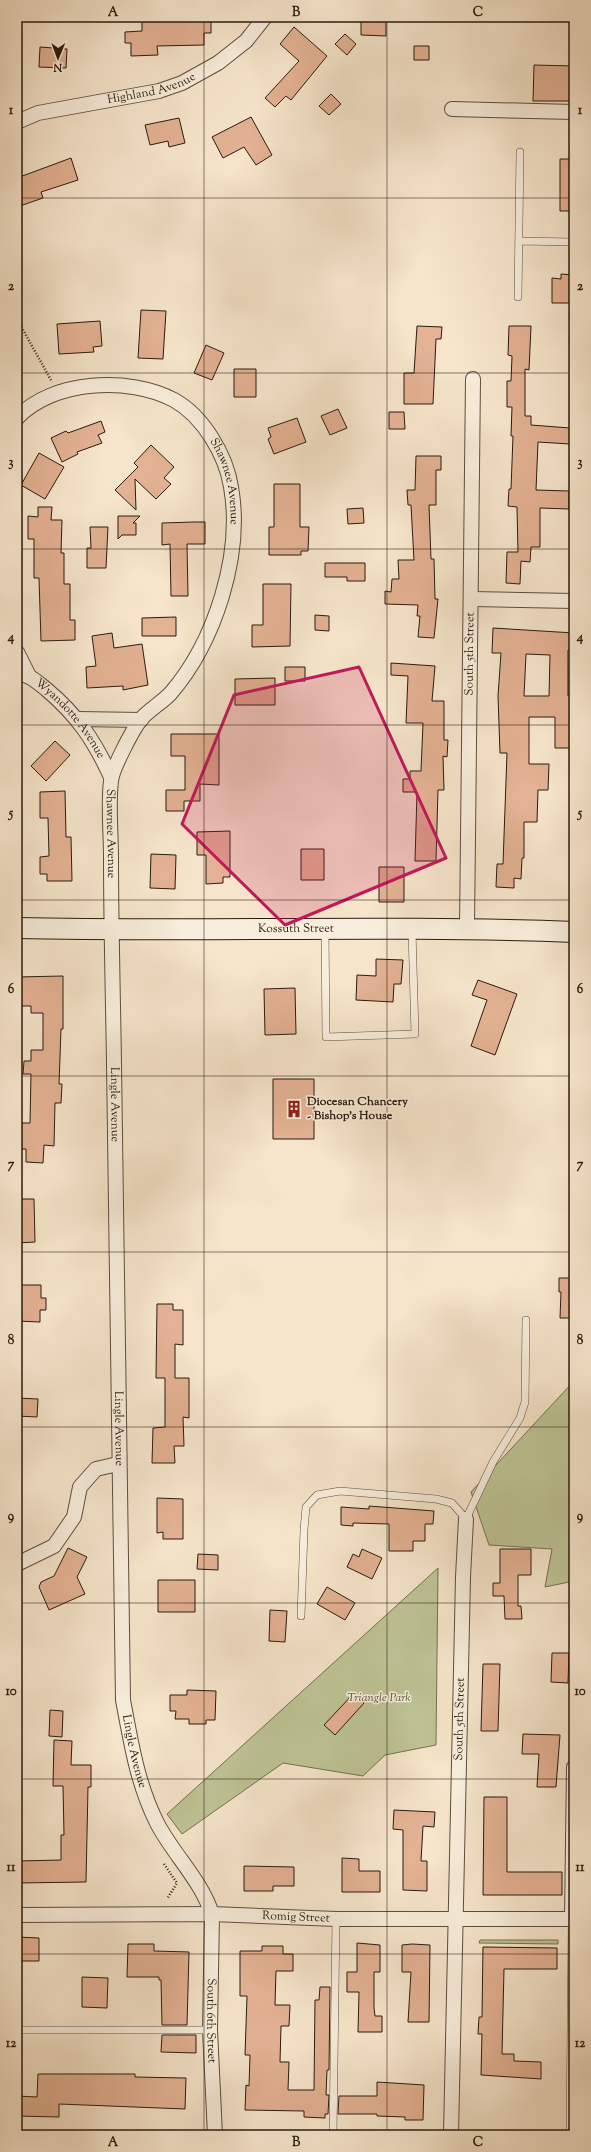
<svg xmlns="http://www.w3.org/2000/svg" width="591" height="2152" viewBox="0 0 591 2152" font-family="'Sorts Mill Goudy',serif">
	<style>
		.green { fill: #bec496; stroke: #747052 }
		.building { fill: #e3b193; stroke: #2a1b0e; fill-rule: evenodd }
		.lines { fill: none; stroke-linecap: round; stroke-linejoin: round }
		.lane-casing { stroke: #5d4e3d; stroke-width: 8 }
		.street-casing { stroke: #5d4e3d; stroke-width: 16 }
		.secondary-casing { stroke: #2a1b0e; stroke-width: 22 }
		.path { stroke: #2a1b0e; stroke-width: 2.5; stroke-dasharray: 1 2; stroke-linecap: butt }
		.lane { stroke: #f9eedd; stroke-width: 7 }
		.street { stroke: #f9eedd; stroke-width: 14 }
		.secondary { stroke: #f9eedd; stroke-width: 20 }
		.marked { fill: #c2185b; fill-opacity: 0.2; stroke: #c2185b; stroke-width: 3; stroke-linejoin: round }
		.grid { fill: none; stroke: #2a1b0e; stroke-width: 1; stroke-opacity: 0.55 }
		.labels { text-anchor: middle; dominant-baseline: central; stroke-width: 3; stroke-linejoin: round; paint-order: stroke }
		.street-label { font-size: 12px; fill: #2a1b0e; stroke: #f9eedd }
		.poi-label { font-size: 12px; font-weight: bold; fill: #2a1b0e; stroke: #f9eedd; text-anchor: start }
		.park-label { font-size: 12px; font-style: italic; fill: #564e37; stroke: #f9eedd }
		.neatline { fill: none; stroke: #2a1b0e; stroke-width: 1.5 }
		.grid-label { font-size: 13px; text-anchor: middle; font-weight: bold; fill: #2a1b0e }
	</style>
	<rect width="100%" height="100%" fill="#f6e5cb"/>
	<filter id="stains"><feTurbulence type="fractalNoise" baseFrequency=".005" numOctaves="4"/><feColorMatrix values="0 0 0 0 .2 0 0 0 0 .09 0 0 0 0 .02 0 0 0 .5 -.17"/></filter>
	<radialGradient id="worn" r=".72"><stop offset=".6" stop-color="#630" stop-opacity="0"/><stop offset="1" stop-color="#630" stop-opacity=".3"/></radialGradient>
	<path class="green" d="M574 1381V1581L545 1587 552 1549 489 1545 471 1492Z
		M438 1568 436 1745 385 1755 363 1776 283 1763 182 1834 167 1814Z
		M480 1940H558V1944L479 1943Z"/>
	<path class="building" d="M142 17H177V21L211 20V33H204V45L157 46 158 55 131 56V43H125V32L142 31Z
		M361 17H386V36L361 35Z
		M294 27 327 56 291 100 286 96 275 107 265 98 299 61 280 44Z
		M345 34 356 44 347 55 335 44Z
		M414 46H429V60H414Z
		M40 47 67 49 66 68 39 67Z
		M534 65 573 66 572 101H533Z
		M331 94 341 104 329 115 319 106Z
		M251 117 272 155 256 165 244 147 223 158 212 137Z
		M179 118 185 143 169 147 168 141 150 145 145 125Z
		M71 158 78 180 41 192 43 198 17 207V178Z
		M560 159H574V211H560Z
		M561 274 574 275V303H552V278L561 279Z
		M141 310 166 311 163 359 138 358Z
		M100 321 102 346 93 347 94 352 59 354 57 324Z
		M417 326 442 327 441 339H436L433 404H404V373H414Z
		M509 326H531L529 370 525 369V416H531V425L570 428V444L538 442 536 490 569 491V509L540 508V547H531L530 562 521 561 520 584 506 583 507 552H518L517 507 508 506 509 489H511L513 436H511L512 407H507V381H511L512 356 508 355Z
		M206 345 224 353 212 380 194 373Z
		M234 369H256V397H234Z
		M338 409 347 428 330 435 321 416Z
		M389 412H404L405 429H389Z
		M297 418 306 442 274 454 268 439 271 437 268 428Z
		M101 421 105 432 98 435 102 443 77 452 78 454 62 462 51 438 66 431 68 433Z
		M151 445 174 467 164 478 171 484 156 499 135 479 136 510 115 490 138 467 134 463Z
		M39 453 64 467 45 499 21 485Z
		M416 456H441V470H436V505H429L431 559H434L435 599H438L434 638 418 637 420 616H417L418 605 385 604V591L391 592 392 579H399L398 560H414L411 505H408L407 490H415Z
		M274 484H300V527H309L308 551H301V555H269V527H274Z
		M38 507H52L51 520H62L61 553H64V584H70V620H75V640L41 641 39 578H34V539H28V516L38 517Z
		M363 508 364 523 348 524 347 509Z
		M118 516H140L133 523H136V535H122L118 539Z
		M194 522H205V544H187L188 596H171L170 544 162 545V523Z
		M90 527H108L106 568H87V548H91Z
		M325 563H365V581H347V577H325Z
		M263 584H291L290 646 252 647V625H263Z
		M315 615 329 616V631L315 630Z
		M176 617V636H142V618Z
		M493 628 574 633V651L568 650V696H571L572 748H555V717H529V764H549L548 790H538L537 822H524V858H522L521 879 514 878V888L496 887 497 864H503L507 753H500L498 696 501 653H492ZM526 654 550 655 549 696H524Z
		M112 633 114 648 142 644 148 685 123 690V686L87 688 86 667 96 666 92 636Z
		M391 663 435 666 432 701H444V740H448L447 757 443 756 444 790H438L436 861H415L417 792H403V779H410V771H421L423 723H406L408 676 391 675Z
		M285 667H305V681H285Z
		M275 678V705H235V679Z
		M171 734H219V785L200 784V801H184V811H166V790H185V756H171Z
		M55 741 70 755 46 781 31 766Z
		M65 791 66 837H71L72 881H47V874H40V857L49 856 48 818H40V792Z
		M230 831V877H223V883L206 884V855H197V832Z
		M301 849H324V880H301Z
		M151 854 176 855 175 889 150 888Z
		M379 867H404V902H379Z
		M376 959 403 960 401 984H394L393 1002 356 1000 357 975 376 976Z
		M63 976V1029H61L59 1084H62L61 1103H55L54 1146 44 1145 43 1163 26 1162V1149H20L21 1123H30L31 1074H23L24 1061H31V1050H43V1013H31V1006H17V977Z
		M478 980 517 994 495 1055 471 1046 487 1000 472 995Z
		M295 988 296 1034 265 1035 264 989Z
		M273 1079H314V1139H273Z
		M17 1199H34L35 1242 17 1243Z
		M559 1278H574V1318H560L561 1292H559Z
		M17 1285H41V1298H46V1310H40V1322L17 1321Z
		M157 1304H173V1310H183V1345L175 1344V1378H189V1418L183 1417 184 1446H174L175 1463H152L153 1428 165 1427V1378H156Z
		M17 1398 38 1399 37 1417 17 1416Z
		M157 1498 183 1499V1539H163V1532L157 1533Z
		M369 1506 434 1511 433 1524H425V1541H413V1551H389V1524L353 1523V1526L341 1525V1507L369 1509Z
		M68 1548 87 1557 77 1577 85 1594 49 1610 39 1587 41 1582 54 1576Z
		M362 1549 382 1558 372 1579 347 1567 353 1554 359 1557Z
		M500 1549H531V1575H518V1606H521L522 1619H505L504 1596H493V1583H500Z
		M198 1554 218 1555V1570L197 1569Z
		M158 1580H195V1612H158Z
		M327 1587 355 1603 345 1620 317 1604Z
		M270 1610 287 1611 285 1642 269 1641Z
		M552 1653H569L568 1683 551 1682Z
		M483 1664H500L498 1731H481Z
		M187 1690 216 1691 215 1720H206V1724H189V1719H175L176 1711H170V1695H187Z
		M354 1693 364 1703 335 1735 324 1725Z
		M50 1710 63 1711 62 1737 49 1736Z
		M523 1734 560 1735 556 1787H537L539 1754H522Z
		M54 1740 72 1741 71 1765H91V1787H88L86 1882 17 1883V1861L61 1860V1835H64L63 1786H53Z
		M484 1797H507V1872H562V1895H483Z
		M394 1810 435 1812 434 1827 423 1826 421 1861H427V1891L403 1890V1830L393 1829Z
		M342 1858 359 1859V1871H380V1892H342Z
		M244 1866 294 1867V1886H273V1891H244Z
		M17 1937 39 1938V1961H17Z
		M357 1943 380 1945V1972H374V2008L375 2016H382V2032H358L359 1992H347V1972H357Z
		M128 1944H154V1951L189 1952 187 2025H162L161 1980H159V1977H127Z
		M412 1944 430 1945 429 2022H408L411 1972H402V1945Z
		M262 1946H283V1954H293V1971H276L275 2005H290L289 2026H281L280 2062H289L288 2090H314L315 2000H319L320 1987H330L329 2070H327L326 2095H329L328 2114H325V2118L304 2117V2111L245 2110 246 2085 249 2086 250 2055H245L247 1996H240V1951H262Z
		M483 1947 557 1948V1969H504L502 2054H514V2061L541 2062V2079L481 2075 482 2034H478L479 2017H482Z
		M82 1977 108 1978 107 2008 82 2007Z
		M162 2035H196V2053L161 2052Z
		M38 2074H135V2077L186 2078 185 2109 59 2104V2117L17 2116V2096L37 2097Z
		M377 2082 424 2085 423 2120H405V2117L377 2116V2114H338L339 2096H377Z"/>
	<g class="lines">
		<g class="lane-casing">
			<path id="lane" d="M519 241 574 242
				M518 297 520 152
				M325 929 326 1037 415 1034 412 931
				M301 1616 304 1530 306 1507 317 1495 340 1491 436 1499 452 1503 466 1519 493 1462 520 1418 525 1402 526 1320
				M17 2030H210
				M333 2135 336 1919
				M570 2135 572 1919"/>
		</g>
		<g class="street-casing">
			<g id="street">
				<path d="M452 109 574 112"/>
				<path id="s1" d="M17 122 38 113 159 91 182 83 218 63 246 41 265 17"/>
				<path id="s2" d="M17 418C52 380 129 376 174 400 203 416 226 455 231 487 243 555 215 642 170 694 161 703 149 710 141 719 133 729 112 769 111 781 108 805 111 832 111 857 111 926 113 995 114 1064 116 1276 119 1488 123 1700 131 1742 137 1783 157 1823 173 1854 201 1880 212 1914L210 2030 215 2135"/>
				<path d="M472 599 574 601"/>
				<path d="M17 652 28 674"/>
				<path id="s3" d="M17 673C30 675 36 681 46 689 77 715 94 740 111 777"/>
				<path d="M78 719 141 720"/>
				<path id="s4" d="M467 928 473 379"/>
				<path d="M17 1564 54 1546 74 1517 80 1487 96 1469 118 1464"/>
				<path id="s5" d="M17 1915 212 1914 336 1919H574"/>
				<path d="M572 1919 574 1767"/>
				<path id="s6" d="M451 2135 463 1577 466 1519"/>
			</g>
		</g>
		<g class="secondary-casing">
			<g id="secondary">
				<path id="s7" d="M17 928C203 932 388 925 574 932"/>
			</g>
		</g>
		<path class="path" d="M17 319 52 382
			M164 1864 177 1883 167 1899"/>
		<use href="#lane" class="lane"/>
		<use href="#street" class="street"/>
		<use href="#secondary" class="secondary"/>
	</g>
	<path class="marked" d="M359 667 446 858 285 925 182 824 234 695Z"/>
	<path class="grid" d="M204 17V2135M387 17V2135M17 198H574M17 373H574M17 549H574M17 725H574M17 900H574M17 1076H574M17 1252H574M17 1427H574M17 1603H574M17 1779H574M17 1954H574"/>
	<defs>
		<g id="building-bare" transform="scale(1.38)"><path d="M-4-6H4V6H1V3H-1V6H-4ZM-2.5-4.3h1.7v1.8h-1.7ZM.8-4.3h1.7v1.8H.8ZM-2.5-1h1.7V.8h-1.7ZM.8-1h1.7V.8H.8Z" fill="#8f2418" stroke="#f9eedd" stroke-width="2.5" paint-order="stroke"/></g>
	</defs>
	<g fill-rule="evenodd">
		<use href="#building-bare" x="294" y="1109"/>
	</g>
	<g class="labels">
		<g class="street-label">
			<text stroke="none"><textPath href="#s1" startOffset="139">Highland Avenue</textPath></text>
			<text stroke="none"><textPath href="#s2" startOffset="268">Shawnee Avenue</textPath></text>
			<text stroke="none"><textPath href="#s4" startOffset="274">South 5th Street</textPath></text>
			<text stroke="none"><textPath href="#s3" startOffset="72">Wyandotte Avenue</textPath></text>
			<text stroke="none"><textPath href="#s2" startOffset="657">Shawnee Avenue</textPath></text>
			<text stroke="none"><textPath href="#s7" startOffset="279">Kossuth Street</textPath></text>
			<text stroke="none"><textPath href="#s2" startOffset="928">Lingle Avenue</textPath></text>
			<text stroke="none"><textPath href="#s2" startOffset="1252">Lingle Avenue</textPath></text>
			<text stroke="none"><textPath href="#s6" startOffset="416">South 5th Street</textPath></text>
			<text stroke="none"><textPath href="#s2" startOffset="1576">Lingle Avenue</textPath></text>
			<text stroke="none"><textPath href="#s5" startOffset="279">Romig Street</textPath></text>
			<text stroke="none"><textPath href="#s2" startOffset="1865">South 6th Street</textPath></text>
		</g>
		<g class="poi-label">
			<text x="307" y="1102">Diocesan Chancery<tspan x="307" dy="14">- Bishop's House</tspan></text>
		</g>
		<g class="park-label">
			<text x="379" y="1698">Triangle Park</text>
		</g>
	</g>
	<rect width="591" height="2152" fill="none" stroke="#f6e5cb" stroke-width="44"/>
	<g transform="translate(58 58) rotate(181)" stroke="#f9eedd" stroke-width="3" paint-order="stroke">
	<path d="M0-3L7 15L0 10L-7 15Z" fill="#2a1b0e"/>
	<text y="-6" font-size="11" font-weight="bold" text-anchor="middle" fill="#2a1b0e">N</text>
	</g>
	<rect x="22" y="22" width="547" height="2108" class="neatline"/>
	<g class="grid-label">
		<text x="113" y="16">A</text>
		<text x="296" y="16">B</text>
		<text x="478" y="16">C</text>
		<text x="11" y="114">1</text>
		<text x="580" y="114">1</text>
		<text x="11" y="290">2</text>
		<text x="580" y="290">2</text>
		<text x="11" y="466">3</text>
		<text x="580" y="466">3</text>
		<text x="11" y="641">4</text>
		<text x="580" y="641">4</text>
		<text x="11" y="817">5</text>
		<text x="580" y="817">5</text>
		<text x="11" y="993">6</text>
		<text x="580" y="993">6</text>
		<text x="11" y="1168">7</text>
		<text x="580" y="1168">7</text>
		<text x="11" y="1344">8</text>
		<text x="580" y="1344">8</text>
		<text x="11" y="1520">9</text>
		<text x="580" y="1520">9</text>
		<text x="11" y="1695">10</text>
		<text x="580" y="1695">10</text>
		<text x="11" y="1871">11</text>
		<text x="580" y="1871">11</text>
		<text x="11" y="2047">12</text>
		<text x="580" y="2047">12</text>
		<text x="113" y="2146">A</text>
		<text x="296" y="2146">B</text>
		<text x="478" y="2146">C</text>
	</g>
	<rect width="100%" height="100%" filter="url(#stains)"/>
	<rect width="100%" height="100%" fill="url(#worn)"/>
</svg>
